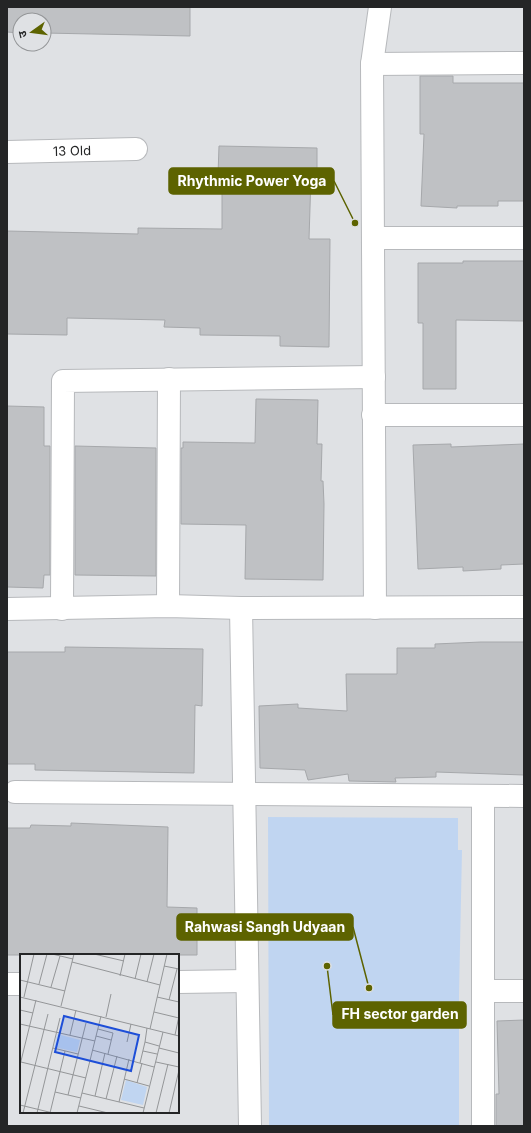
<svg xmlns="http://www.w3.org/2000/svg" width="531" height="1133" viewBox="0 0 531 1133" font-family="Inter,'Noto Sans Devanagari',sans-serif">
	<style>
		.green { fill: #c0d5f1 }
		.building { fill: #bfc1c4; stroke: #a6a8ab }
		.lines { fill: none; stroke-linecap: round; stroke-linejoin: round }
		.minor-casing { stroke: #b7b9bc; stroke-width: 24 }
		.minor { stroke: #fff; stroke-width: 22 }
		.labels { text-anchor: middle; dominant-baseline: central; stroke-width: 3; stroke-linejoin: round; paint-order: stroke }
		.street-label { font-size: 13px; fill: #242526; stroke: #dfe1e4 }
		.inset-road { fill: none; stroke: #949698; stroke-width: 1 }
		.view { fill: #1d4ed8; fill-opacity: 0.15; stroke: #1d4ed8; stroke-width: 2 }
		.inset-edge { fill: none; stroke: #242526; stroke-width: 2 }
		.leader { fill: none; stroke: #5d6300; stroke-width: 1.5 }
		.callout-dot { fill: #5d6300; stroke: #dfe1e4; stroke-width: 1.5 }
		.callout { fill: #5d6300; stroke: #5d6300; stroke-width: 1.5 }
		.callout-label { font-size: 14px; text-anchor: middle; font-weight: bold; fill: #fff }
	</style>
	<rect width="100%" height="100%" fill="#dfe1e4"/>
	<path class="green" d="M268 817 458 818V850H462L459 995V1126H269Z"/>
	<path class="building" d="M7 7H190V36L44 33V20H20V33L7 32Z
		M420 76H453V83H524V201H498V206H457V208L421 206 424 134H420Z
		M219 146 317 148V176H311L309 239H330L329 347 280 346V336L200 335V328L164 327 165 320 67 318V335L7 334V231L138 234V228L222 229V175H218Z
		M463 261H524V321L456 320V389H423V323H418V263H463Z
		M256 399 318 400 317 444H322L321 481H323L324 504 323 580 245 579 246 525 181 524V448H183V442L255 443Z
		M7 406 44 407V446H50V575H44L43 588 7 587Z
		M451 444V447L524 444V564L501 565V569L463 571V567L418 569 413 445Z
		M75 446 156 448V576L75 575Z
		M481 642H524V775L436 772V777L395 778 396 782 349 781 348 774 308 780 305 770 260 768 259 706 298 704V708L347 711 346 674H397V648H435V644Z
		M65 647 203 649 202 706 195 705 194 773 35 770V764H7V652H65Z
		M71 823 168 827 167 907 197 908V955H7V828H30L31 825 71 826Z
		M524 1020V1126H496V1094H499L497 1021Z"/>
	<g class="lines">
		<g class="minor-casing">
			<g id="minor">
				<path d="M372 64 524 63"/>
				<path id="s1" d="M7 152 136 149"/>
				<path d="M373 238H524"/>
				<path d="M373 415H524"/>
				<path d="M168 606 169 379"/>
				<path d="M241 608 250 1126"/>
				<path d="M375 608 372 64 380 7"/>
				<path d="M7 609 168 606 241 608 524 607"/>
				<path d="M62 609 63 381 374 377"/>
				<path d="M15 792 524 796"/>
				<path d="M178 982 247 981"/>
				<path d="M7 984H21"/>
				<path d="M483 991H524"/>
				<path d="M483 1126V796"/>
			</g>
		</g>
		<use href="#minor" class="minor"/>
	</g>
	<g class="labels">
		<g class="street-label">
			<text stroke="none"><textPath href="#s1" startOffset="65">13 Old</textPath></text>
		</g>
	</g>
	<g transform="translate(20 954)">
		<rect width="159" height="159" fill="#dfe1e4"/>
		<path d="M37 80 60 86 57 98 34 93ZM106 126 127 133 123 151 101 146Z" fill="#c0d5f1"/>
		<path class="inset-road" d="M32 0 53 5M74 0 104 7M52 8 140 31M144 12 159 15M100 22 105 0M115 25 121 0M0 26 45 37M127 28 134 0M19 30 27 0M31 33 40 2M0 43 159 82M4 43 14 0M137 43 159 48M149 46 157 15M41 52 54 0M0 56 13 59M134 58 159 64M86 63 91 40M0 70 75 87M78 75 93 79 88 100M130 75 147 0M50 81 56 56M155 81 159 62M76 82 91 86M107 88 111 70M125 88 127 74M33 94 58 100M139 94 159 99M72 96 134 113M123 97 137 100M1 108 66 124M136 108 159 113M120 109 125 88 139 92M0 111 16 46M104 125 129 132M117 129 122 109M35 138 61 144M62 139 124 154M48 141 66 69M75 142 85 99M86 145 97 102M99 148 109 105M0 151 33 159M59 152 88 159M3 159 28 60M17 159 40 64M30 159 45 97M57 159 81 62M123 159 143 78M136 159 148 110M149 159 159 116"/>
		<path class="view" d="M44 62 119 81 111 117 35 98Z"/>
		<rect width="159" height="159" class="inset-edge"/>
	</g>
	<path class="leader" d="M355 223L334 181M369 988L353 927M327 966L333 1015"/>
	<g class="callout-dot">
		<circle cx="355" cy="223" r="4"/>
		<circle cx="369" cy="988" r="4"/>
		<circle cx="327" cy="966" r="4"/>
	</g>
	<g class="callout">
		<rect x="169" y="168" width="165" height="26" rx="4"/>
		<rect x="177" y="914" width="176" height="26" rx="4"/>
		<rect x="333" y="1002" width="133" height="26" rx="4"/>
	</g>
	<g class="callout-label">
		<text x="252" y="186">Rhythmic Power Yoga</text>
		<text x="265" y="932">Rahwasi Sangh Udyaan</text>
		<text x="400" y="1019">FH sector garden</text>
	</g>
	<rect width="531" height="1133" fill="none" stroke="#242526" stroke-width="16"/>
	<g transform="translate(32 32) rotate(256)"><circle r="19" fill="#dfe1e4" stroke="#949698"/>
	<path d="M0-3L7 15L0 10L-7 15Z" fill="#5d6300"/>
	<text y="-6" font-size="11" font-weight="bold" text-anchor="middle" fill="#242526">उ</text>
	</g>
</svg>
